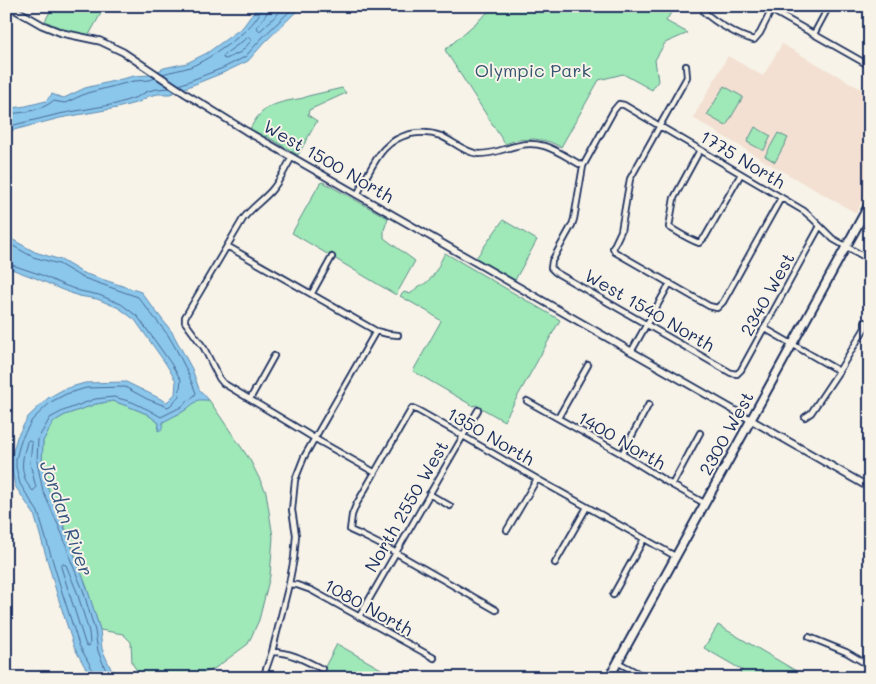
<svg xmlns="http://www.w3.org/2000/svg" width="876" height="684" viewBox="0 0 876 684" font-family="Mali,sans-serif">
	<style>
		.built { fill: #f3e0d3 }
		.green { fill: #9fe8b7; stroke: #5d8c8a }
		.water { fill: #8bc6eb; stroke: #5e8ab3 }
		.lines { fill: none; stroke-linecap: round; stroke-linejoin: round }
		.shore { stroke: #486b96; stroke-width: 1 }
		.minor-casing { stroke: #1b2f5e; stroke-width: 8 }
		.tertiary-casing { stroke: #1b2f5e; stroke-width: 9 }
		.secondary-casing { stroke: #1b2f5e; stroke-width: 11 }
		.trunk-casing { stroke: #1b2f5e; stroke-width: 11 }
		.minor { stroke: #f7f3e8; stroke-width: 4.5 }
		.tertiary { stroke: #f7f3e8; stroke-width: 5.5 }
		.secondary { stroke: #f7f3e8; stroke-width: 7 }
		.trunk { stroke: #f7f3e8; stroke-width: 8 }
		.labels { text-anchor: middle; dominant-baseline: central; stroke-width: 4; stroke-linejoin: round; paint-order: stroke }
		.park-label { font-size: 18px; fill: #355470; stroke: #f7f3e8 }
		.street-label { font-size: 18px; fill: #1b2f5e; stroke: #f7f3e8 }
		.water-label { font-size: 19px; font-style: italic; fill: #375581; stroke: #f7f3e8 }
	</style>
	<rect width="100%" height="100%" fill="#f7f3e8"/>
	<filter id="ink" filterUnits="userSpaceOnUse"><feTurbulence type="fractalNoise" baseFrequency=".02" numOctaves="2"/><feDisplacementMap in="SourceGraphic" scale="10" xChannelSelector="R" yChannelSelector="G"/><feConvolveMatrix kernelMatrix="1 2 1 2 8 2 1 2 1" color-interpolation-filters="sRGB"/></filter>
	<g filter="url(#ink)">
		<path class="built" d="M782 44 870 94V188L856 213 773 166 693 118 728 56 763 76Z"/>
		<path class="green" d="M53 6H105L89 35C74 34 59 28 45 21Z
			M495 6H675L666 21 688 33 665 43 655 60 658 81 652 90 623 74 599 80 561 147 550 142 535 139 517 140 505 144 445 50Z
			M724 86 743 97 726 126 707 115Z
			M342 88 346 93 309 110 308 115 317 121 298 155 266 136 267 135 264 138 250 129C260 109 271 104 292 100 297 99 303 99 308 96Z
			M755 127 771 136 764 150H762L747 142Z
			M778 133 788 138 775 162 765 156Z
			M323 182 388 218 384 230V238L415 261 396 295 292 233 320 183Z
			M503 220 537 240 515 280 476 258Z
			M445 253 560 320 504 421 476 405 473 406 413 371 441 321 430 313 400 296 404 292 410 294 415 290 418 286C433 284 438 265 445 253Z
			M198 399 209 400 250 460 266 492 273 537 270 576 259 620 248 644 214 669 196 676 165 678 139 674 132 663 131 642 123 634 100 630 87 588 76 559 68 534 48 489 42 462 43 441 53 422 65 415 96 404 113 401 130 407 147 414 159 423 158 430 162 422 184 411Z
			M718 625 808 678H738L742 670 704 648Z
			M337 644 397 678H319Z"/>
		<path class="water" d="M258 6H302L264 43 248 61 225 72 170 94H158L149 96 139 102 117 108 60 118 6 132V109L26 106 46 101 52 94 57 96 64 98 85 88 134 76 150 75 164 68 187 63 207 53 243 27Z
			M6 236 35 252 61 260 83 273 141 292 172 332 192 369 199 389 209 400H198L184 411 163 422 162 429 158 431 159 423 147 414 130 407 113 401 96 404 65 415 53 422 43 441 42 462 48 489 67 534 76 559 87 588 100 630 102 649 115 678H91L74 647 57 594 34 514 15 486 11 467V458L17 437 28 417 48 398 64 389 85 383 126 382 167 402 175 394 176 381 166 364 135 320 119 308 97 299 79 296 60 289 38 279 6 267Z"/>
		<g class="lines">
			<path class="shore" d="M268 6 267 13 257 27 259 31 261 30 286 6
				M249 37 251 39V41L241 52 226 59 223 58 224 55Z
				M163 74C172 71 181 70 190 67 208 60 260 27 262 6
				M179 85 223 68 245 57 261 39 295 6
				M6 114C21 113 41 111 53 101L65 103 87 93 134 81 150 80 155 78
				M6 127 59 114 116 104 137 97 148 91 157 89 170 88
				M6 242 33 257 59 264 81 277 138 297 168 335 175 347 187 371 196 393 195 395 181 407 161 417 149 410 132 402 114 397 95 399 63 411 50 418 38 439 37 462 43 491 63 536 71 561 83 590 95 631 98 651 109 678
				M6 263 39 274 61 284 80 291 99 295 121 304 138 317 170 362 181 380 179 396 171 405 168 407 147 399 125 387 86 388 66 394 51 402 32 420 21 440 16 459V467L20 484 38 512 62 592 79 645 95 674V678
				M29 440 32 443 30 463 36 488 33 491C25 484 21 470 23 459 23 453 26 448 27 442Z
				M63 564 66 565 77 592 89 632 90 643 89 646 86 645 85 643 61 567Z"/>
			<g class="minor-casing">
				<path id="minor" d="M706 6 704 12C716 23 738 36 754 40L760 33 771 11
					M764 6 870 66
					M814 34 829 6
					M686 66 687 77 630 179 621 231 613 248 615 252 709 306 717 308 723 302 781 198
					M700 150 674 198 669 227C679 233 688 239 699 243L705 237 741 174
					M292 157C285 169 280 181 271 191 262 201 251 208 243 219L185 317V322L204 348 219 378 223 383 319 441 374 472
					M357 195C365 180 373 161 384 149 399 133 422 129 441 136 454 142 464 152 479 154 493 154 503 149 516 146 543 138 560 154 583 166
					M820 226 741 370 737 374 731 373 555 272 551 268 552 261 572 225 574 219 583 166 614 110 619 104 624 105 804 211 812 218 833 239 870 260
					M227 246 376 331 388 334 398 335
					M312 293 332 257
					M764 328 839 371
					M631 352 670 283
					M250 399 274 356
					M527 401 622 454 672 485 704 503
					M805 417 811 413 839 371 865 328V322
					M558 418 588 365
					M622 454 649 404
					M672 485 700 433
					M429 494 450 506
					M507 530 537 479
					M555 563 587 507
					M289 584 297 585 311 590 434 658
					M613 595 644 539
					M496 610 391 550 361 535 350 530 352 515 356 505 412 408 419 411 458 433 537 479 675 556
					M359 617 478 410
					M809 637 846 652 870 666
					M272 652C291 652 306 661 322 669
					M617 662 647 678
					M263 678 272 652 289 584 294 558 296 535 292 510 295 480 304 457 376 331
					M866 678 870 672"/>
			</g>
			<g class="tertiary-casing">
				<path id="tertiary" d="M9 6 42 25 62 33 100 41 123 52 186 94 246 131 870 488"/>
			</g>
			<g class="secondary-casing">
				<path id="secondary" d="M609 678 870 203"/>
			</g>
			<g class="trunk-casing">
				<path id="trunk" d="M867 6 870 8"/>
			</g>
			<use href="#minor" class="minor"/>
			<use href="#tertiary" class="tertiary"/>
			<use href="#secondary" class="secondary"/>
			<use href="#trunk" class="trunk"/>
		</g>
	</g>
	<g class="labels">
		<g class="park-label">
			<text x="533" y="70">Olympic Park</text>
		</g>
		<g class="street-label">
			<text transform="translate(743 159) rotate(31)">1775 North</text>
			<text transform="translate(329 161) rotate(30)">West 1500 North</text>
			<text transform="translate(767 294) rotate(-61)">2340 West</text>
			<text transform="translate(650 310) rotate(30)">West 1540 North</text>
			<text transform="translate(726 433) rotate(-61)">2300 West</text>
			<text transform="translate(491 436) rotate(30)">1350 North</text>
			<text transform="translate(622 440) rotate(30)">1400 North</text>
			<text transform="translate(406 506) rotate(-60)">North 2550 West</text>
			<text transform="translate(369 607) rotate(29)">1080 North</text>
		</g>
		<g class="water-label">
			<text transform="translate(67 518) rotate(70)">Jordan River</text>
		</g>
	</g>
	<rect width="876" height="684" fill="none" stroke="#f7f3e8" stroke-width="25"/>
	<rect x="12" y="12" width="851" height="659" fill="none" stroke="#1b2f5e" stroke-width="2" filter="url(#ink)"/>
</svg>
